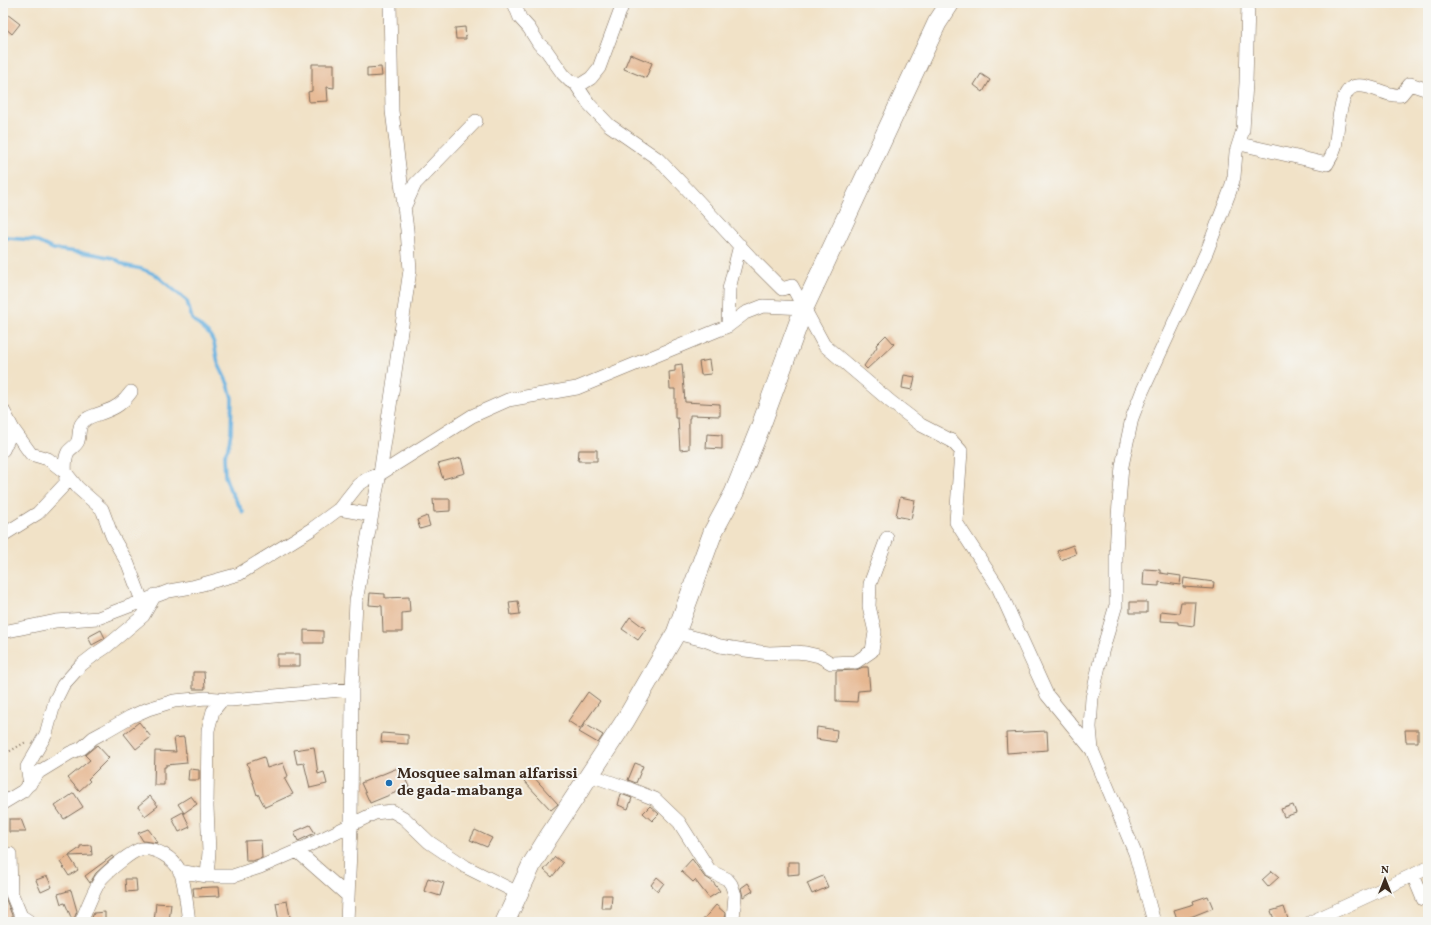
<svg xmlns="http://www.w3.org/2000/svg" width="1431" height="925" viewBox="0 0 1431 925" font-family="Vollkorn,serif">
	<style>
		.lines { fill: none; stroke-linecap: round; stroke-linejoin: round }
		.stream { stroke: #69b2e1; stroke-width: 3.5 }
		.building { fill: #e6b791 }
		.street-casing { stroke: #7b6a59; stroke-width: 14 }
		.secondary-casing { stroke: #7b6a59; stroke-width: 20 }
		.path { stroke: #7b6a59; stroke-width: 2; stroke-dasharray: 1 3; stroke-linecap: butt }
		.street { stroke: #fff; stroke-width: 13 }
		.secondary { stroke: #fff; stroke-width: 19 }
		.poi-dot { fill: #1f6fb2; stroke: #f6f6f2; stroke-width: 1.5 }
		.labels { text-anchor: middle; dominant-baseline: central; stroke-width: 4; stroke-linejoin: round; paint-order: stroke }
		.poi-label { font-size: 15px; font-weight: bold; fill: #3b2a1e; stroke: #f6f6f2; text-anchor: start }
	</style>
	<rect width="100%" height="100%" fill="#f6f6f2"/>
	<filter id="ink" filterUnits="userSpaceOnUse"><feTurbulence type="fractalNoise" baseFrequency=".025" numOctaves="2"/><feDisplacementMap in="SourceGraphic" scale="8" xChannelSelector="R" yChannelSelector="G"/><feConvolveMatrix kernelMatrix="1 2 1 2 8 2 1 2 1" color-interpolation-filters="sRGB"/></filter>
	<filter id="wash" filterUnits="userSpaceOnUse"><feTurbulence type="fractalNoise" baseFrequency=".012" numOctaves="4" result="noise"/><feDisplacementMap in="SourceGraphic" scale="16" xChannelSelector="R" yChannelSelector="G"/><feGaussianBlur stdDeviation="0.9" result="paint"/><feColorMatrix in="noise" values="0 0 0 0 0 0 0 0 0 0 0 0 0 0 0 0 0 1.4 0 .05"/><feComposite in="paint" operator="in"/></filter>
	<g filter="url(#wash)">
		<rect width="100%" height="100%" fill="#f1e2c7"/>
		<g class="lines">
			<path class="stream" d="M3 235 7 238 34 240 53 249 93 254 113 258 127 266 142 269 156 275 187 301 192 319 210 335 214 343 218 363 228 384 232 398 231 432 228 448 224 456 225 476 230 490 243 512"/>
		</g>
		<g id="blocks">
			<path class="building" d="M7 14 20 24 12 34 3 26V19Z
				M465 27 466 39H456L455 28Z
				M630 54 652 63 646 78 624 69Z
				M312 64H334V88L327 87 328 101 309 102 308 92 312 91Z
				M381 67 382 76 367 77V68Z
				M981 74 990 80 983 92 974 85Z
				M886 335 894 344 867 369 864 366 877 347 876 345Z
				M709 360 711 374 701 375 699 362Z
				M682 364 685 402 720 404V416L690 415V418H689V449L680 450 678 418H675V389H670L669 372 675 371V365Z
				M904 375 915 377 912 390 902 388Z
				M707 434 722 435V449L706 448Z
				M579 450H597V461H578Z
				M461 458 465 473 443 479 438 464Z
				M900 497 915 500 911 519 896 516Z
				M433 499H450V511L434 512Z
				M427 516 430 526 420 529 417 520Z
				M1073 545 1076 554 1061 560 1057 551Z
				M1144 569 1160 570V573L1181 576 1180 585 1159 582V586L1143 585Z
				M1184 578 1214 582 1213 589 1183 587Z
				M370 593 385 594V598L409 597 410 612 402 613V632H383L382 606 369 605Z
				M518 601 520 614 511 615 509 602Z
				M1130 602H1147V613H1130Z
				M1181 602H1196L1194 626 1178 624V622L1160 621 1161 611 1179 613Z
				M630 617 646 629 638 640 622 629Z
				M101 630 105 638 92 645 88 637Z
				M304 630 323 631V643H304Z
				M277 654H300V666H277Z
				M863 667H868L870 690 858 691 857 702 836 701V671L856 670Z
				M193 672H204L205 689H193Z
				M588 692 600 701 580 729 568 721Z
				M139 722 151 737 136 749 124 734Z
				M585 724 603 735 598 743 579 732Z
				M817 727 837 730 836 742 816 739Z
				M1405 730H1418V742H1406Z
				M1047 731 1048 750 1007 753 1006 733Z
				M382 733 408 735V744L381 742Z
				M184 737 187 763 166 765V767H164V785H154L155 751 176 752 174 738Z
				M97 745 109 758 88 779 90 781 79 791 68 778 90 760 85 755Z
				M314 747 318 774 324 772 327 784 310 788 304 763 297 764 294 750Z
				M264 757 267 768 283 763 288 776 284 778 293 794 265 807 258 794 257 795 247 763Z
				M635 763 643 766 636 783 628 780Z
				M400 767 409 787 370 803 361 783Z
				M189 769 199 770V780H188Z
				M531 774 558 804 551 810 524 781Z
				M74 793 83 807 64 819 55 806Z
				M621 794 632 798 628 809 618 805Z
				M150 796 158 806 145 816 138 806Z
				M191 796 197 804 184 813 178 804Z
				M1293 805 1296 813 1284 817 1281 809Z
				M650 806 659 814 652 821 643 813Z
				M183 812 190 827 179 832 172 818Z
				M9 819H21L26 832H9Z
				M310 825 315 833 298 841 294 832Z
				M148 829 152 834 158 843 143 841 138 833Z
				M475 830 492 838 487 847 470 840Z
				M261 840 262 858 252 861H246L245 841Z
				M91 845 92 855 69 856 78 870 69 876 60 862 80 848V846Z
				M112 856 114 857 96 873 90 883 85 876Z
				M555 857 563 863 552 877 544 870Z
				M692 859 704 876 712 881 720 891 709 898 695 880 693 882 681 871Z
				M788 862H799V874L788 875Z
				M1272 871 1279 877 1268 887 1262 880Z
				M47 876 52 887 41 892 36 880Z
				M823 876 828 887 812 894 807 883Z
				M657 877 664 883 658 891 651 885Z
				M428 878 444 883 440 896 424 891Z
				M125 879H136L137 891 126 892Z
				M748 883 753 891 743 897 741 888Z
				M213 887H219L220 896 194 897 193 888Z
				M71 890 77 911 73 922 65 903 61 904 58 894Z
				M3 892 12 915 13 922H3Z
				M602 895H612L611 908H601Z
				M1208 896 1213 908 1178 922 1174 910 1194 904 1193 901Z
				M287 901 291 922H279L276 903Z
				M156 903 171 904 169 922H154Z
				M716 905 725 913 726 922H701Z
				M1284 907 1289 922H1275L1271 911Z
				M105 912V922H90L94 913Z"/>
		</g>
	</g>
	<g filter="url(#ink)">
		<use href="#blocks" fill-opacity="0" stroke="#7b6a59" stroke-width="1"/>
		<g class="lines">
			<g class="street-casing">
				<path id="street" d="M514 3 520 18 529 28 539 44 546 50 563 74 570 81 580 85 591 78 599 68 623 3
					M575 83 589 104 609 125 658 159 687 189 751 258 782 289 792 286 824 345 891 402 921 425 952 441 961 451 956 522 998 587 1047 695 1092 750
					M1240 144 1327 164C1331 158 1333 154 1335 147 1338 133 1338 88 1356 86 1372 84 1386 97 1401 95L1410 84 1428 90
					M404 208 415 184 476 121
					M728 326 729 289 740 245
					M3 410 13 429 31 454 48 459 66 473 78 488 102 509 112 536 128 564 142 601
					M3 450 13 429
					M339 509 372 515
					M3 535 38 513 66 483C66 474 63 461 68 452 71 448 76 446 78 441 80 434 78 425 84 421 89 416 97 415 104 412 116 408 123 403 131 392
					M3 632 56 621 98 618 169 591 192 587 239 574 312 529 339 509 358 485 367 479 380 474 472 416 508 400 577 388 728 326 745 313 763 306 804 308
					M676 633 704 640 720 646 745 650 769 653 796 652 806 653 819 656 831 663 856 662 872 651 875 632 869 606 870 584 887 538
					M590 775 630 789 655 799 679 822 710 871 727 879 731 884 735 895 733 919
					M30 784 27 767 46 734 55 701 63 685 81 665 94 655 106 647 143 616 155 595
					M3 803 23 791 39 772 70 753 82 748 93 738 104 732 130 717 148 709 174 701 206 698 231 700 352 689
					M297 851 348 896
					M10 854 11 892 21 916 30 922
					M179 871 207 876H233L260 867 297 851 375 813 392 811 404 818 429 842 466 867 518 893
					M1413 875 1423 899 1428 898
					M207 876 209 852 207 807 208 730 213 711 222 700
					M81 922C86 911 95 886 102 878 109 870 132 851 141 849 156 847 173 858 180 871 185 883 187 908 189 922
					M347 922 351 826 352 689 356 601 375 498 380 474 410 270 407 230 392 111 390 3
					M1154 922 1135 853 1092 750 1090 727 1092 698 1102 652 1116 605V553L1118 516 1122 466 1132 418 1142 392 1207 251 1230 191 1234 177 1236 152 1243 130 1246 83 1248 3
					M1311 922 1428 868"/>
			</g>
			<g class="secondary-casing">
				<path id="secondary" d="M505 922 532 864 548 838 625 721 676 633 713 532 734 493 760 428 804 308 937 23 950 3"/>
			</g>
			<path class="path" d="M3 755 26 742"/>
			<use href="#street" class="street"/>
			<use href="#secondary" class="secondary"/>
		</g>
	</g>
	<circle class="poi-dot" cx="389" cy="783" r="4"/>
	<g class="labels">
		<g class="poi-label">
			<text x="397" y="774">Mosquee salman alfarissi<tspan x="397" dy="17">de gada-mabanga</tspan></text>
		</g>
	</g>
	<rect width="1431" height="925" fill="none" stroke="#f6f6f2" stroke-width="16"/>
	<g transform="translate(1385 879)" stroke="#f6f6f2" stroke-width="3" paint-order="stroke">
	<path d="M0-3L7 15L0 10L-7 15Z" fill="#3b2a1e"/>
	<text y="-6" font-size="11" font-weight="bold" text-anchor="middle" fill="#3b2a1e">N</text>
	</g>
</svg>
